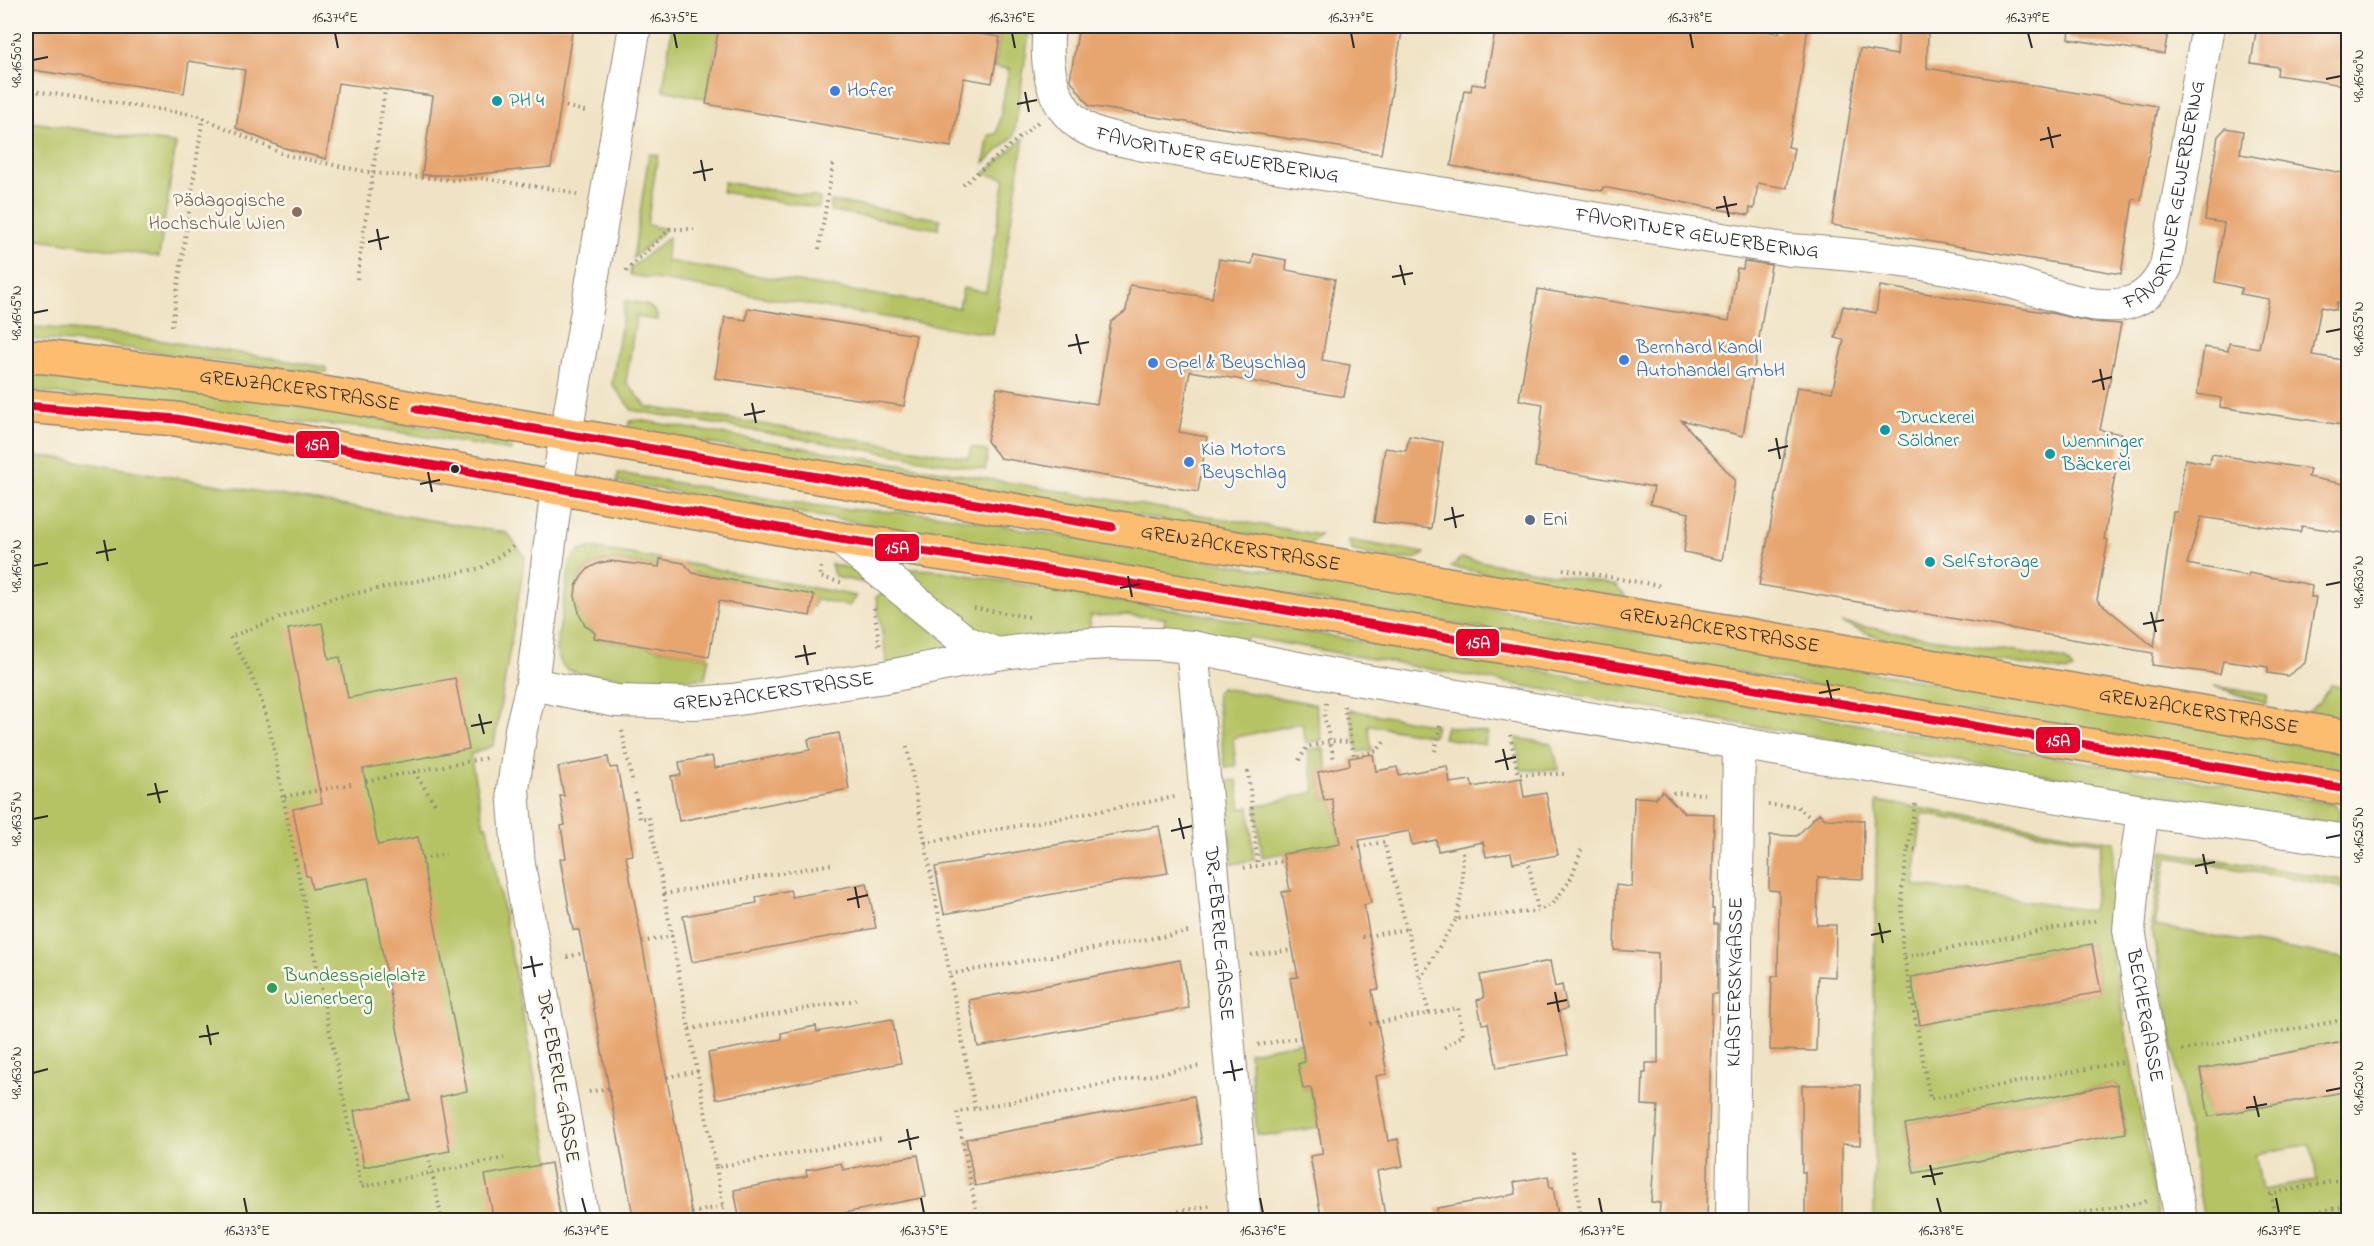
<svg xmlns="http://www.w3.org/2000/svg" width="2374" height="1246" viewBox="0 0 2374 1246" font-family="'Indie Flower',sans-serif">
	<style>
		.green { fill: #b6c365; stroke: #707748; stroke-width: 1.5; fill-rule: evenodd }
		.building { fill: #e7a570 }
		.lines { fill: none; stroke-linecap: round; stroke-linejoin: round }
		.minor-casing { stroke: #8e8778; stroke-width: 34 }
		.primary-casing { stroke: #8e8778; stroke-width: 36 }
		.path { stroke: #8e8778; stroke-width: 4; stroke-dasharray: 1.5 4.5; stroke-linecap: butt }
		.minor { stroke: #fff; stroke-width: 32 }
		.primary { stroke: #fcbd6f; stroke-width: 33 }
		.bus-1-casing { stroke: #fbf7ec; stroke-width: 14 }
		.bus-1 { stroke: #e4002b; stroke-width: 9 }
		.ticks { fill: none; stroke: #2b2b2b; stroke-width: 2 }
		.shop-dot { fill: #3f7fe0; stroke: #fbf7ec; stroke-width: 2 }
		.culture-dot { fill: #0f9aa8; stroke: #fbf7ec; stroke-width: 2 }
		.education-dot { fill: #8d6e63; stroke: #fbf7ec; stroke-width: 2 }
		.bus-dot { fill: #2b2b2b; stroke: #fbf7ec; stroke-width: 2 }
		.service-dot { fill: #5c6f8a; stroke: #fbf7ec; stroke-width: 2 }
		.leisure-dot { fill: #2e9e5b; stroke: #fbf7ec; stroke-width: 2 }
		.labels { text-anchor: middle; dominant-baseline: central; stroke-width: 5; stroke-linejoin: round; paint-order: stroke }
		.shop-label { font-size: 20px; fill: #366cbe; stroke: #fbf7ec; text-anchor: start }
		.culture-label { font-size: 20px; fill: #0d838f; stroke: #fbf7ec; text-anchor: start }
		.street-label { font-size: 20px; fill: #2b2b2b; stroke: #fbf7ec }
		.education-label { font-size: 20px; fill: #785e54; stroke: #fbf7ec; text-anchor: end }
		.service-label { font-size: 20px; fill: #4e5e75; stroke: #fbf7ec; text-anchor: start }
		.leisure-label { font-size: 20px; fill: #27864d; stroke: #fbf7ec; text-anchor: start }
		.line-badge { stroke: #fbf7ec; stroke-width: 2 }
		.badge-label { font-size: 16px; text-anchor: middle; font-weight: bold; fill: #fff }
		.neatline { fill: none; stroke: #2b2b2b; stroke-width: 2 }
		.ticks-label { font-size: 15px; text-anchor: middle; fill: #2b2b2b }
	</style>
	<rect width="100%" height="100%" fill="#fbf7ec"/>
	<filter id="ink" filterUnits="userSpaceOnUse"><feTurbulence type="fractalNoise" baseFrequency=".0167" numOctaves="2"/><feDisplacementMap in="SourceGraphic" scale="12" xChannelSelector="R" yChannelSelector="G"/><feConvolveMatrix kernelMatrix="1 2 1 2 8 2 1 2 1" color-interpolation-filters="sRGB"/></filter>
	<filter id="wash" filterUnits="userSpaceOnUse"><feTurbulence type="fractalNoise" baseFrequency=".008" numOctaves="4" result="noise"/><feDisplacementMap in="SourceGraphic" scale="24" xChannelSelector="R" yChannelSelector="G"/><feGaussianBlur stdDeviation="1.35" result="paint"/><feColorMatrix in="noise" values="0 0 0 0 0 0 0 0 0 0 0 0 0 0 0 0 0 1.4 0 .05"/><feComposite in="paint" operator="in"/></filter>
	<g filter="url(#wash)">
		<rect width="100%" height="100%" fill="#f0e3c5"/>
		<path class="green" d="M672 26H719L707 99 663 90Z
			M931 26H1030L1014 136 984 163 989 135 997 134 1009 69 995 67 1000 37Z
			M26 121 176 144 159 257 26 237Z
			M1024 138 993 335 630 275 631 268 669 237 666 261 959 308 963 288 986 292 1005 178 984 174Z
			M649 154 658 155 647 225 666 229 633 258Z
			M724 182 820 198 819 208 722 192Z
			M831 201 940 219 938 229 830 211Z
			M625 301C639 303 655 303 658 320L636 317 626 382 647 407 742 421 969 458 971 447 988 452 985 470 632 410 612 384Z
			M26 326 127 335 325 367 327 372C226 367 127 343 26 339Z
			M26 372 201 389 512 442 511 451 380 429 240 417 26 390Z
			M639 420 1320 535 1310 545 628 430 629 421Z
			M26 456 52 457 507 533 525 557 494 745 470 755 484 826H487L551 1163 494 1220H26Z
			M618 473 790 502 844 509 934 514 2348 753V775L617 482Z
			M1348 540 1425 553C1413 567 1370 554 1353 551Z
			M590 548 660 559 659 567C642 565 619 558 602 562 565 571 570 615 595 633V638L709 657 705 679H623L579 673 568 670 562 665 556 651 570 563 578 552Z
			M1461 558 1615 585 1627 599 1451 567Z
			M684 563 856 596 849 606 816 599 813 607 788 605 775 590 765 586 687 572V567Z
			M831 564 856 570 872 582 870 584 840 578 834 575Z
			M910 569 937 570 2335 804 2340 812 2338 821 2328 823C2203 801 2078 781 1953 760 1718 720 1482 680 1248 637L1240 645 1163 634 1165 618 1124 615 1090 616V632L998 641 983 638 906 573Z
			M884 592 955 648 887 663 876 597Z
			M1841 623 2065 660 2073 670 2067 672 1891 642Z
			M2347 682H2348V718L2308 712 2320 701 2332 684 2344 688Z
			M2214 686 2268 695 2266 704Z
			M1221 688 1315 704 1322 740 1306 743 1302 723 1233 738 1236 766 1225 767 1216 692Z
			M1350 710 1436 725 1433 736 1368 725 1372 750 1358 752Z
			M1446 726 1488 733 1484 745 1443 738Z
			M1516 738 1552 744 1559 770H1521Z
			M1323 747 1328 770 1318 772 1324 800 1332 799 1340 844 1262 857 1256 806 1315 792 1308 750Z
			M1237 780 1241 809 1249 807 1254 860 1232 864 1225 787 1229 781Z
			M1877 801 2115 842 2108 931 2159 1220H1874V997ZM1922 814 2102 843 2092 911 1913 885ZM2092 944 2101 992 1920 1025 1912 977ZM2117 1084 2126 1132 1914 1173 1905 1124Z
			M2163 851 2348 881V888L2167 857 2155 926 2348 959V1041L2200 1069 2209 1117 2348 1091V1220H2204L2151 924ZM2311 1144 2317 1180 2262 1190 2255 1154Z
			M1302 1042 1306 1062 1303 1089 1311 1088 1318 1127 1268 1136 1257 1134 1249 1052Z"/>
		<g id="blocks">
			<path class="building" d="M26 26H573L551 167 468 175H422L433 96 338 83 326 159 281 147 236 128 245 70 189 61 184 93 26 69Z
				M719 26H931L1000 37 992 83 964 78 951 147 706 104Z
				M1079 26H1403L1381 154 1089 106 1070 79Z
				M1496 26H1732L1779 33 1780 26H1808L1800 86 1788 147 1794 148 1787 188 1758 183 1754 209 1750 208 1749 215 1603 187 1602 191 1451 166 1464 90 1471 91 1472 84 1485 86Z
				M1899 26H1928L1927 68 2157 106 2141 200 2133 199 2121 274 1832 225 1860 49 1897 55Z
				M2070 26H2169L2164 54 2069 39Z
				M2257 26H2349V86L2277 75 2278 67 2251 63Z
				M2226 128 2243 131 2240 154 2349 174V304L2337 302 2336 310 2321 307 2312 355 2349 361V426L2220 407 2221 398 2197 394 2204 347 2228 351 2229 343 2259 348 2269 299 2240 294 2242 288 2215 282 2224 223 2205 220 2218 136Z
				M1254 254 1287 260 1286 270 1335 279 1322 360 1350 365 1344 397 1190 371 1179 432 1207 437 1198 492 1000 458 987 441 997 388 1097 404 1111 322 1126 311 1130 285 1212 298 1219 259 1252 264Z
				M1744 261 1771 265 1743 436 1681 420 1735 480 1722 560 1684 552 1689 513 1650 504 1654 487 1535 467 1543 404 1519 400 1538 289 1729 321 1737 268 1743 269Z
				M1880 286 2051 313 2092 322 2121 324 2100 430 2122 434 2104 539 2108 540 2097 600 2154 647 2173 512H2177L2185 459 2209 464 2212 454 2310 469 2308 477 2349 485V533L2302 526 2300 532 2201 517 2187 564 2248 576 2249 573 2312 585 2311 597H2316L2305 663 2287 676 2268 673V667L2223 661 2220 674 2152 665 2153 653 1759 585 1797 387 1832 392 1844 340 1835 338 1843 306 1876 313Z
				M748 308 916 335 904 406 715 378 725 317 746 320Z
				M1409 436 1443 442 1431 529 1374 522 1385 448 1406 451Z
				M660 559 684 563 693 573 814 595 810 616 719 601 709 657 594 638 595 633 585 625 580 616 575 597 576 586 582 576 589 568 599 563 610 561 659 567Z
				M322 623 329 659 340 657 348 698 455 678 469 749 363 769 378 845 418 837 467 1091 440 1097 450 1151 364 1167 354 1111 411 1100 368 878 312 889 309 876H306L293 809 322 803 288 629Z
				M839 733 849 789 679 821 671 776 681 775 679 762 712 756 715 768 810 750 808 739Z
				M1373 754 1376 771 1397 767 1399 775 1447 766 1450 783 1471 780 1473 787 1521 778 1524 797 1546 793 1558 855 1513 863 1511 853 1486 857 1483 842 1438 851 1436 840 1412 845 1409 831 1359 840 1371 903 1364 905 1379 989 1372 990 1387 1074 1376 1076 1388 1141 1398 1139 1403 1166 1377 1171 1386 1221H1322L1310 1156 1323 1154 1311 1088 1303 1089 1298 1064 1305 1062 1290 978 1298 977 1282 892 1290 891 1283 854 1340 844 1332 799 1324 800 1318 772 1350 765 1349 758Z
				M608 757 610 768 617 767 626 813 633 855 626 856 693 1221H634L579 930H573L560 859 566 858 561 826 565 825 560 796H564L558 767Z
				M1662 791 1684 813 1714 814 1712 909H1714V924H1718L1717 994H1712L1707 1221 1659 1220 1660 1203 1651 1202 1658 1106 1642 1105 1643 1073H1646V1063H1658V953L1614 950 1616 885 1632 887 1634 797 1656 798Z
				M1819 813 1825 819 1864 820 1863 879 1818 877 1817 925H1836L1835 977 1818 976 1816 1051 1770 1050 1772 976H1778L1779 891 1769 890 1770 835 1797 836Z
				M1159 826 1168 873 944 914 935 867Z
				M867 883 876 928 692 962 683 916 757 903 756 897 790 890 792 897Z
				M2092 944 2101 992 1920 1025 1911 977Z
				M1180 960 1189 1008 978 1047 969 1000Z
				M1550 961 1555 987 1562 985 1567 1009 1559 1011 1568 1055 1497 1068 1488 1023 1482 1024 1477 1000 1484 998 1480 975Z
				M892 1019 901 1063 716 1099 708 1053 782 1039 781 1033 816 1026 817 1032Z
				M2349 1041V1091L2209 1117 2200 1069Z
				M2117 1084 2126 1133 1914 1173 1905 1124Z
				M1802 1085H1860V1145L1842 1144V1221H1805V1172H1802Z
				M1194 1096 1202 1144 975 1186 966 1139Z
				M918 1155 926 1197 803 1221H740L734 1190 807 1176 806 1170 841 1163 843 1170Z
				M551 1163 561 1221H494L485 1175Z
				M1548 1176 1550 1188 1553 1187 1559 1221H1438L1437 1208 1516 1194 1514 1182Z"/>
		</g>
	</g>
	<g filter="url(#ink)">
		<use href="#blocks" fill-opacity="0" stroke="#8e8778" stroke-width="1.5"/>
		<g class="lines">
			<g class="minor-casing">
				<g id="minor">
					<path id="s1" d="M1049 26C1045 61 1049 104 1082 126 1099 137 1124 140 1144 145L1790 250C1856 254 1921 262 1985 275 2025 283 2089 314 2128 303 2147 298 2158 284 2166 267L2208 26"/>
					<path d="M840 539 966 642 997 654"/>
					<path id="s2" d="M1192 647 1245 1220"/>
					<path id="s3" d="M532 684 616 701 694 703 732 700 885 677 997 654 1056 646 1110 643 1159 644 1192 647 1343 677 2143 811 2348 841"/>
					<path id="s4" d="M2143 811 2133 883 2129 930 2181 1220"/>
					<path d="M583 1220 519 865 513 790 521 729 532 684 557 488 635 26"/>
					<path id="s5" d="M1732 1220 1739 744"/>
				</g>
			</g>
			<g class="primary-casing">
				<g id="primary">
					<path id="s6" d="M26 356 45 357 299 389 389 404 2348 737"/>
					<path d="M26 406 176 419 840 539 1025 566 2348 789"/>
				</g>
			</g>
			<path class="path" d="M26 90 197 115 285 155 373 173 452 180 479 178 566 191 577 195
				M560 105 589 112
				M963 185 1038 122
				M819 249 833 164
				M626 271 670 229H694
				M357 279 385 90
				M172 326 203 117
				M821 567 820 577 843 583
				M1563 569 1662 586
				M874 608 880 648
				M974 608 1029 617
				M1326 703 1324 714 1334 760
				M1344 706 1354 756 1377 751 1384 742
				M622 731 633 784
				M1510 735 1518 774H1565
				M907 747 975 1108
				M1435 751 1441 722
				M1299 760 1307 747 1330 741 1351 742
				M1248 771 1258 866
				M414 772 437 807
				M366 781 486 758
				M351 784 283 797 361 1187 504 1158
				M635 793 640 819 649 817 664 894 832 864
				M283 797C271 734 266 693 230 637L332 598 481 568 516 545
				M1669 798 1674 793 1708 794
				M1915 804 1902 888V945L1930 1099 2122 1062
				M1768 805 1797 806 1813 820
				M925 843 1175 797
				M1353 848 1384 842 1420 978
				M1908 848 1918 850
				M422 859 446 854
				M1529 865 1538 911
				M1244 868 1284 861
				M664 894 689 1029 856 1000
				M1456 919 1462 889 1463 851
				M1362 937 1407 929
				M642 942 672 936
				M1251 955 1292 950
				M567 957 584 953
				M1905 957 2099 920
				M950 974 1188 932
				M1429 1013 1420 979 1456 919 1538 911 1552 904 1570 881 1582 848
				M1370 1024 1458 1008 1463 1035 1442 1049
				M689 1029 716 1167 882 1138
				M1258 1045 1302 1037
				M2182 1050 2348 1019
				M667 1077 698 1071
				M589 1092 609 1088
				M1572 1151 1581 1220
				M428 1155 442 1220
				M716 1167 726 1220
				M692 1213 723 1206
				M2275 1219 2271 1194 2348 1178
				M978 1220 957 1112 1200 1066
				M1131 1220 1213 1205
				M2044 1220 2149 1201
				M2268 1220 2348 1206"/>
			<use href="#minor" class="minor"/>
			<use href="#primary" class="primary"/>
			<g class="bus-1-casing">
				<path id="bus-1" d="M26 406 176 419 840 539 1025 566 2348 789
					M417 409 1112 527"/>
			</g>
			<use href="#bus-1" class="bus-1"/>
		</g>
	</g>
	<path class="ticks" d="M335 33 338 48M674 33 677 48M1012 33 1015 48M1351 33 1354 48M1690 33 1693 48M2028 33 2032 48M33 60 48 57M2326 79 2341 76M1025 92 1029 112M1017 104 1037 100M2048 127 2053 148M2040 140 2061 135M701 160 705 181M693 173 713 169M1724 196 1729 217M1716 208 1737 204M377 229 381 250M368 242 389 237M1400 265 1405 285M1392 277 1413 273M33 313 48 310M2326 332 2341 329M1076 334 1081 354M1068 346 1089 342M2100 369 2104 390M2092 382 2112 377M752 403 756 423M744 415 765 411M1776 438 1780 459M1768 451 1788 446M428 472 432 492M420 484 440 480M1452 507 1456 528M1444 520 1464 515M104 540 108 561M96 553 116 549M33 566 48 563M1128 576 1132 597M2326 585 2341 582M1120 588 1140 584M2151 612 2156 632M2143 624 2164 620M804 645 808 665M795 657 816 653M1827 680 1832 701M1819 693 1840 689M479 714 484 734M471 726 492 722M1503 749 1508 770M1495 762 1516 757M155 783 160 803M147 795 168 791M1179 818 1184 839M33 819 48 816M1171 831 1192 826M2326 838 2341 835M2203 854 2207 874M2195 866 2215 862M855 887 859 908M847 900 868 895M1879 923 1883 943M1871 935 1891 931M531 956 535 977M523 968 543 964M1555 992 1559 1012M1547 1004 1567 1000M207 1025 211 1045M199 1037 219 1033M1231 1060 1235 1081M33 1073 48 1069M1223 1073 1243 1069M2326 1091 2341 1088M2254 1096 2259 1117M2246 1108 2267 1104M907 1129 911 1150M898 1142 919 1137M1930 1165 1935 1185M1922 1177 1943 1173M244 1198 247 1213M582 1198 586 1213M921 1198 924 1213M1260 1198 1263 1213M1599 1198 1602 1213M1937 1198 1941 1213M2276 1198 2279 1213"/>
	<g class="shop-dot">
		<circle cx="835" cy="91" r="6"/>
		<circle cx="1624" cy="360" r="6"/>
		<circle cx="1153" cy="363" r="6"/>
		<circle cx="1189" cy="462" r="6"/>
	</g>
	<g class="culture-dot">
		<circle cx="497" cy="101" r="6"/>
		<circle cx="1885" cy="430" r="6"/>
		<circle cx="2050" cy="454" r="6"/>
		<circle cx="1930" cy="562" r="6"/>
	</g>
	<circle class="education-dot" cx="297" cy="212" r="6"/>
	<circle class="bus-dot" cx="455" cy="469" r="5"/>
	<circle class="service-dot" cx="1530" cy="520" r="6"/>
	<circle class="leisure-dot" cx="272" cy="988" r="6"/>
	<g class="labels">
		<g class="shop-label">
			<text x="847" y="91">Hofer</text>
			<text x="1636" y="348">Bernhard Kandl<tspan x="1636" dy="23">Autohandel GmbH</tspan></text>
			<text x="1165" y="363">Opel &amp; Beyschlag</text>
			<text x="1201" y="450">Kia Motors<tspan x="1201" dy="23">Beyschlag</tspan></text>
		</g>
		<g class="culture-label">
			<text x="509" y="101">PH 4</text>
			<text x="1897" y="418">Druckerei<tspan x="1897" dy="23">Söldner</tspan></text>
			<text x="2062" y="442">Wenninger<tspan x="2062" dy="23">Bäckerei</tspan></text>
			<text x="1942" y="562">Selfstorage</text>
		</g>
		<g class="street-label">
			<text stroke="none"><textPath href="#s1" startOffset="250">FAVORITNER GEWERBERING</textPath></text>
			<text stroke="none"><textPath href="#s1" startOffset="1294">FAVORITNER GEWERBERING</textPath></text>
			<text stroke="none"><textPath href="#s1" startOffset="736">FAVORITNER GEWERBERING</textPath></text>
			<text stroke="none"><textPath href="#s6" startOffset="276">GRENZACKERSTRASSE</textPath></text>
			<text stroke="none"><textPath href="#s6" startOffset="1230">GRENZACKERSTRASSE</textPath></text>
			<text stroke="none"><textPath href="#s6" startOffset="1716">GRENZACKERSTRASSE</textPath></text>
			<text stroke="none"><textPath href="#s3" startOffset="244">GRENZACKERSTRASSE</textPath></text>
			<text stroke="none"><textPath href="#s6" startOffset="2202">GRENZACKERSTRASSE</textPath></text>
			<text stroke="none"><textPath href="#s2" startOffset="288">DR.-EBERLE-GASSE</textPath></text>
			<text stroke="none"><textPath href="#s5" startOffset="238">KLASTERSKYGASSE</textPath></text>
			<text stroke="none"><textPath href="#s4" startOffset="207">BECHERGASSE</textPath></text>
			<text transform="translate(557 1077) rotate(80)">DR.-EBERLE-GASSE</text>
		</g>
		<g class="education-label">
			<text x="285" y="201">Pädagogische<tspan x="285" dy="23">Hochschule Wien</tspan></text>
		</g>
		<g class="service-label">
			<text x="1542" y="520">Eni</text>
		</g>
		<g class="leisure-label">
			<text x="284" y="976">Bundesspielplatz<tspan x="284" dy="23">Wienerberg</tspan></text>
		</g>
	</g>
	<g class="line-badge">
		<rect x="295" y="430" width="45" height="29" rx="6" fill="#e4002b"/>
		<rect x="874" y="533" width="46" height="29" rx="6" fill="#e4002b"/>
		<rect x="1455" y="628" width="45" height="29" rx="6" fill="#e4002b"/>
		<rect x="2035" y="726" width="46" height="28" rx="6" fill="#e4002b"/>
	</g>
	<g class="badge-label">
		<text x="317" y="450">15A</text>
		<text x="897" y="553">15A</text>
		<text x="1478" y="648">15A</text>
		<text x="2058" y="746">15A</text>
	</g>
	<rect width="2374" height="1246" fill="none" stroke="#fbf7ec" stroke-width="66"/>
	<rect x="33" y="33" width="2308" height="1180" class="neatline"/>
	<g class="ticks-label">
		<text x="335" y="22">16.374°E</text>
		<text x="674" y="22">16.375°E</text>
		<text x="1012" y="22">16.376°E</text>
		<text x="1351" y="22">16.377°E</text>
		<text x="1690" y="22">16.378°E</text>
		<text x="2028" y="22">16.379°E</text>
		<text transform="translate(16 60) rotate(-90)" y="5">48.1650°N</text>
		<text transform="translate(2358 76) rotate(-90)" y="5">48.1640°N</text>
		<text transform="translate(16 313) rotate(-90)" y="5">48.1645°N</text>
		<text transform="translate(2358 329) rotate(-90)" y="5">48.1635°N</text>
		<text transform="translate(16 566) rotate(-90)" y="5">48.1640°N</text>
		<text transform="translate(2358 582) rotate(-90)" y="5">48.1630°N</text>
		<text transform="translate(16 819) rotate(-90)" y="5">48.1635°N</text>
		<text transform="translate(2358 835) rotate(-90)" y="5">48.1625°N</text>
		<text transform="translate(16 1073) rotate(-90)" y="5">48.1630°N</text>
		<text transform="translate(2358 1088) rotate(-90)" y="5">48.1620°N</text>
		<text x="247" y="1235">16.373°E</text>
		<text x="586" y="1235">16.374°E</text>
		<text x="924" y="1235">16.375°E</text>
		<text x="1263" y="1235">16.376°E</text>
		<text x="1602" y="1235">16.377°E</text>
		<text x="1941" y="1235">16.378°E</text>
		<text x="2279" y="1235">16.379°E</text>
	</g>
</svg>
